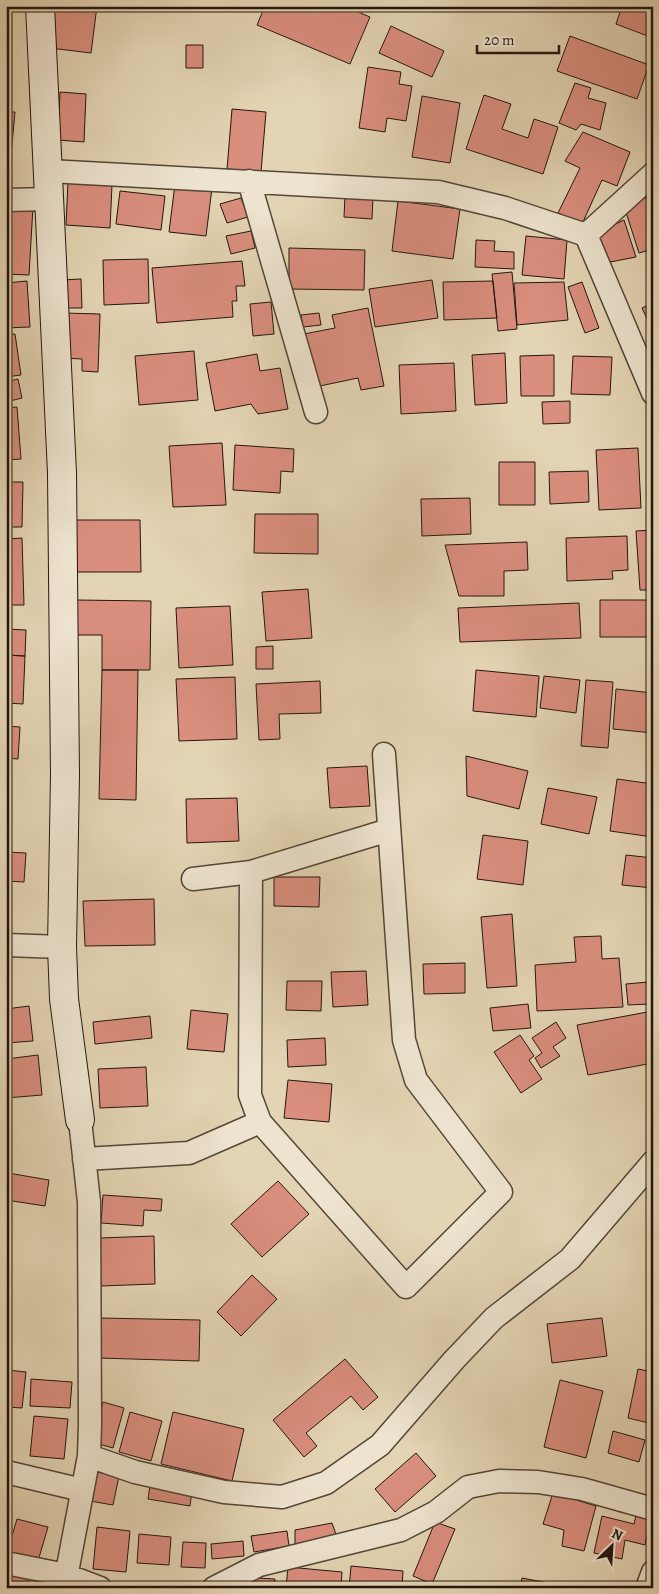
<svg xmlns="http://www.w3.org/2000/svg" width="659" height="1594" viewBox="0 0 659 1594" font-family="Alegreya,serif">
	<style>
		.building { fill: #da8e7e; stroke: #241610 }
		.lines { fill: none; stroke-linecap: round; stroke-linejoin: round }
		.street-casing { stroke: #544639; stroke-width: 25 }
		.secondary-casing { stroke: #241610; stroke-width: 30 }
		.street { stroke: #ede3ce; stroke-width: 22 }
		.secondary { stroke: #ede3ce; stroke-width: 28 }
	</style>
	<rect width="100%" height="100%" fill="#e3d4b3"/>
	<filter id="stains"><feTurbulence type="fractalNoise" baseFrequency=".004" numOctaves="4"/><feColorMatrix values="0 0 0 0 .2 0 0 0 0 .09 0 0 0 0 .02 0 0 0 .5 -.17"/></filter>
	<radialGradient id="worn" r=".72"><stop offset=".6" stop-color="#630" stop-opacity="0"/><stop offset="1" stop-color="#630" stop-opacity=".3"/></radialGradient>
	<path class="building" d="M6 6H9L8 32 6 31Z
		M50 6H97L91 53 50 48Z
		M265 6H344L370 17 350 64 257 25Z
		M622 6H653V38L616 24Z
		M391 26 444 51 432 77 379 53Z
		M570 36 649 65 637 99 557 71Z
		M186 45H203V68H186Z
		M368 67 401 72 399 84 412 86 406 121 387 118 385 132 359 128Z
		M575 83 591 88 588 98 606 103 600 130 581 124 576 130 559 123Z
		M60 92 86 94 84 142 58 140Z
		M484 95 511 104 502 129 528 138 534 119 558 127 543 174 466 149Z
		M422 96 460 103 450 163 412 157Z
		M232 109 266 112 261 172 227 169Z
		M6 112H15L11 156H6Z
		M583 132 630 152 617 186 602 180 582 224 558 213 580 168 565 161Z
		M68 182 112 185 110 228 66 225Z
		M175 184 212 188 206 236 169 232Z
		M120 191 165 196 161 230 116 224Z
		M653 195V249L639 253 624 206Z
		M345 196 373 197 372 219 344 217Z
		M241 198 248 217 227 223 220 204Z
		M398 201 460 209 453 259 392 251Z
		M6 206 33 207 29 275 6 274Z
		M624 220 636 257 600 264 597 233Z
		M251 231 255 248 231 254 226 236Z
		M526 236 567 240 564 279 522 275Z
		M476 240 495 241 494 251 514 252V269L475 267Z
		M289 248 365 250 364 290 289 289Z
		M148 259 149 303 104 305 103 260Z
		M242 261 245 286H236L237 301H232L233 317 157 323 152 268Z
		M512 272 517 329 498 331 492 274Z
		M81 279 82 308H62V280Z
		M432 280 438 318 375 327 369 289Z
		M27 281 30 327 6 328V283Z
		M493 281 497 318 444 320 443 282Z
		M564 282 568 320 517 325 514 283Z
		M582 282 599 328 585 333 568 287Z
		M271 302 274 334 253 336 250 304Z
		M653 303V331L642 308Z
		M368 308 384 386 361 390 358 378 315 387 304 334 335 328 332 315Z
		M63 313 100 314 98 372 82 371V359L62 358Z
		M319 313 321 325 303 327 301 315Z
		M15 334 21 375 6 377V335Z
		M194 351 198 400 139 405 135 356Z
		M505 353 507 403 475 405 472 355Z
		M257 354 260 371 280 368 288 409 258 414 251 404 215 411 206 363Z
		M554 355V396H521L520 356Z
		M573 356 612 357 610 395 571 394Z
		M454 363 456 411 401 414 399 365Z
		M18 379 22 398 6 402V382Z
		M570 401V423L543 424 542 402Z
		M17 407 21 459 6 460V408Z
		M222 443 226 505 173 507 169 446Z
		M235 445 294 449 293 472 281 471 280 493 233 490Z
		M638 448 641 508 599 510 596 450Z
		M499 462H535V505H499Z
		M588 471 589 502 550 504 549 472Z
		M6 482H23L22 527H6Z
		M470 498 471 534 422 536 421 499Z
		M255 514H318V554L254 553Z
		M75 520H140L141 572H75Z
		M653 530V590H640L636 531Z
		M627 536 628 570 612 571 613 579 567 581 566 538Z
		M22 538 24 605H6V539Z
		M527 542 528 570 504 571V596H459L445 545Z
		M308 589 312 638 266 641 262 592Z
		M76 600 151 601 150 670H102V635H75Z
		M600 600H653V637H600Z
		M579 603 581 638 460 642 458 608Z
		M230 606 233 665 179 668 176 608Z
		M6 629 26 630 25 656 6 655Z
		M273 646V669H256V647Z
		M6 655 25 656 23 704 6 703Z
		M102 670H138L136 800 99 799Z
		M476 670 539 676 536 717 473 711Z
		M544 676 580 680 576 713 540 708Z
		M235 677 237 739 179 741 176 679Z
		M586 680 613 682 608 748 581 746Z
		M320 681 321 713 279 714 280 739 259 740 256 684Z
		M616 689 653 693V733L613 729Z
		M6 726 20 727 18 759 6 758Z
		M466 756 528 771 519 809 467 796Z
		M367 766 370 806 330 808 327 768Z
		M617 779 653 784V837L610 831Z
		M548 788 597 797 589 834 541 824Z
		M237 798 239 841 187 843 186 799Z
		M483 835 528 841 523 885 477 879Z
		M6 852 26 853 24 882 6 881Z
		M626 855 653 858V888L622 885Z
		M274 877H320L319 907 274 906Z
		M154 899 155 945 85 946 83 901Z
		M512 914 517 986 487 988 481 917Z
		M601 936 602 959 619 958 623 1007 537 1011 535 965 576 962 574 937Z
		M465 963V993L424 994 423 964Z
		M366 971 368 1005 333 1007 331 972Z
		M287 981H322L321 1011 286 1010Z
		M648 982 650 1004 628 1005 626 984Z
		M528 1004 531 1028 493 1031 490 1008Z
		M29 1006 33 1041 6 1043V1009Z
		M191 1010 228 1014 224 1052 187 1049Z
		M653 1011V1063L588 1075 577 1025Z
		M150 1016 152 1038 95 1044 93 1022Z
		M556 1022 566 1038 553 1047 560 1056 541 1068 535 1058 542 1053 532 1038Z
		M520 1035 534 1056 529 1060 542 1079 521 1093 494 1052Z
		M325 1038 326 1065 288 1067 287 1040Z
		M38 1055 42 1095 6 1098V1059Z
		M146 1067 148 1106 100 1108 98 1069Z
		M288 1080 332 1084 329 1122 284 1118Z
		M8 1173 49 1180 45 1206 6 1200Z
		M278 1181 309 1214 262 1257 231 1224Z
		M103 1195 162 1199 161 1211 144 1210 143 1226 101 1223Z
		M154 1236 155 1284 101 1286 99 1238Z
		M252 1275 277 1299 241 1336 217 1312Z
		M99 1318 200 1320 199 1361 98 1358Z
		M602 1318 607 1356 552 1363 547 1324Z
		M345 1359 378 1397 363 1410 351 1396 306 1433 317 1446 304 1457 273 1420Z
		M638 1369 653 1372V1424L628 1418Z
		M7 1370 26 1372 22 1408 6 1407Z
		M31 1379 72 1382 70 1408 30 1406Z
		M560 1380 603 1391 586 1458 544 1447Z
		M103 1402 124 1408 113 1448 92 1442Z
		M130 1412 162 1421 151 1461 119 1452Z
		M173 1412 244 1429 232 1481 161 1464Z
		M34 1416 68 1419 64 1459 30 1456Z
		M613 1431 645 1440 639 1462 608 1453Z
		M416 1453 436 1476 395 1512 375 1489Z
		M96 1472 119 1476 113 1505 90 1501Z
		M150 1485 192 1491 190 1506 148 1499Z
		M553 1493 596 1506 584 1551 562 1546 564 1530 543 1524Z
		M637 1512 651 1516 645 1545 625 1540 622 1559 594 1553 602 1516 634 1524Z
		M17 1519 48 1527 38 1561 7 1552Z
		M435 1522 455 1529 432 1584 413 1576Z
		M332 1523 337 1537 295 1545V1530Z
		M97 1527 130 1531 126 1572 93 1569Z
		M287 1531 289 1546 254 1552 251 1536Z
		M139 1534 171 1537 169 1565 137 1563Z
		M243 1541 244 1556 212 1559 211 1544Z
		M183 1542 206 1543 205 1568 181 1567Z
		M351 1566 403 1571 402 1588H349Z
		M288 1567 342 1572 341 1588H286Z
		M6 1570 29 1576 27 1588H6Z
		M240 1577 275 1579 274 1588H239Z
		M522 1578 575 1588H520Z"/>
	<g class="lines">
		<g class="street-casing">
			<path id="street" d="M49 171 438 192 505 208 586 235 653 393
				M249 181 316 412
				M6 200 50 199
				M586 235 653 174
				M251 872 250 1095 260 1122
				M193 879 251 872 389 830
				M6 945 62 947
				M84 1159 189 1153 260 1122 406 1287 501 1192 416 1080 404 1040 384 754
				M89 1456 135 1472 224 1492 282 1497 326 1483 380 1445 454 1360 494 1318 570 1259 653 1162
				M6 1472 82 1490
				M6 1563 66 1575 100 1588
				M64 1588 89 1456 90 1424 89 1202 80 1120
				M214 1588 259 1565 401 1530 436 1512 468 1487 499 1481 538 1482 582 1489 653 1509
				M647 1588 653 1572"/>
		</g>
		<g class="secondary-casing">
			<path id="secondary" d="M40 6 62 473 65 775 62 947 64 999 80 1120"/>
		</g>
		<use href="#street" class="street"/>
		<use href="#secondary" class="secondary"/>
	</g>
	<rect width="659" height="1594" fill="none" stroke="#e3d4b3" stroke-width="25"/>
	<rect x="8" y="8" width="644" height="1579" fill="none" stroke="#241610" stroke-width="2.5"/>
	<rect x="12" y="12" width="634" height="1569" fill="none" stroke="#241610"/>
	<g transform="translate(612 1546) rotate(25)" stroke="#ede3ce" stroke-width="4" paint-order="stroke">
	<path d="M0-4L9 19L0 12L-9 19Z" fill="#241610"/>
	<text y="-8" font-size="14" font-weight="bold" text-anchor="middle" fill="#241610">N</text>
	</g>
	<path d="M477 45v8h82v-8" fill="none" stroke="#241610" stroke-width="2.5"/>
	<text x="484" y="45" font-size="15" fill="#241610" stroke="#ede3ce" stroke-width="4" paint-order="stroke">20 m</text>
	<rect width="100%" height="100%" filter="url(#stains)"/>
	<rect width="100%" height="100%" fill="url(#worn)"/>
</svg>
